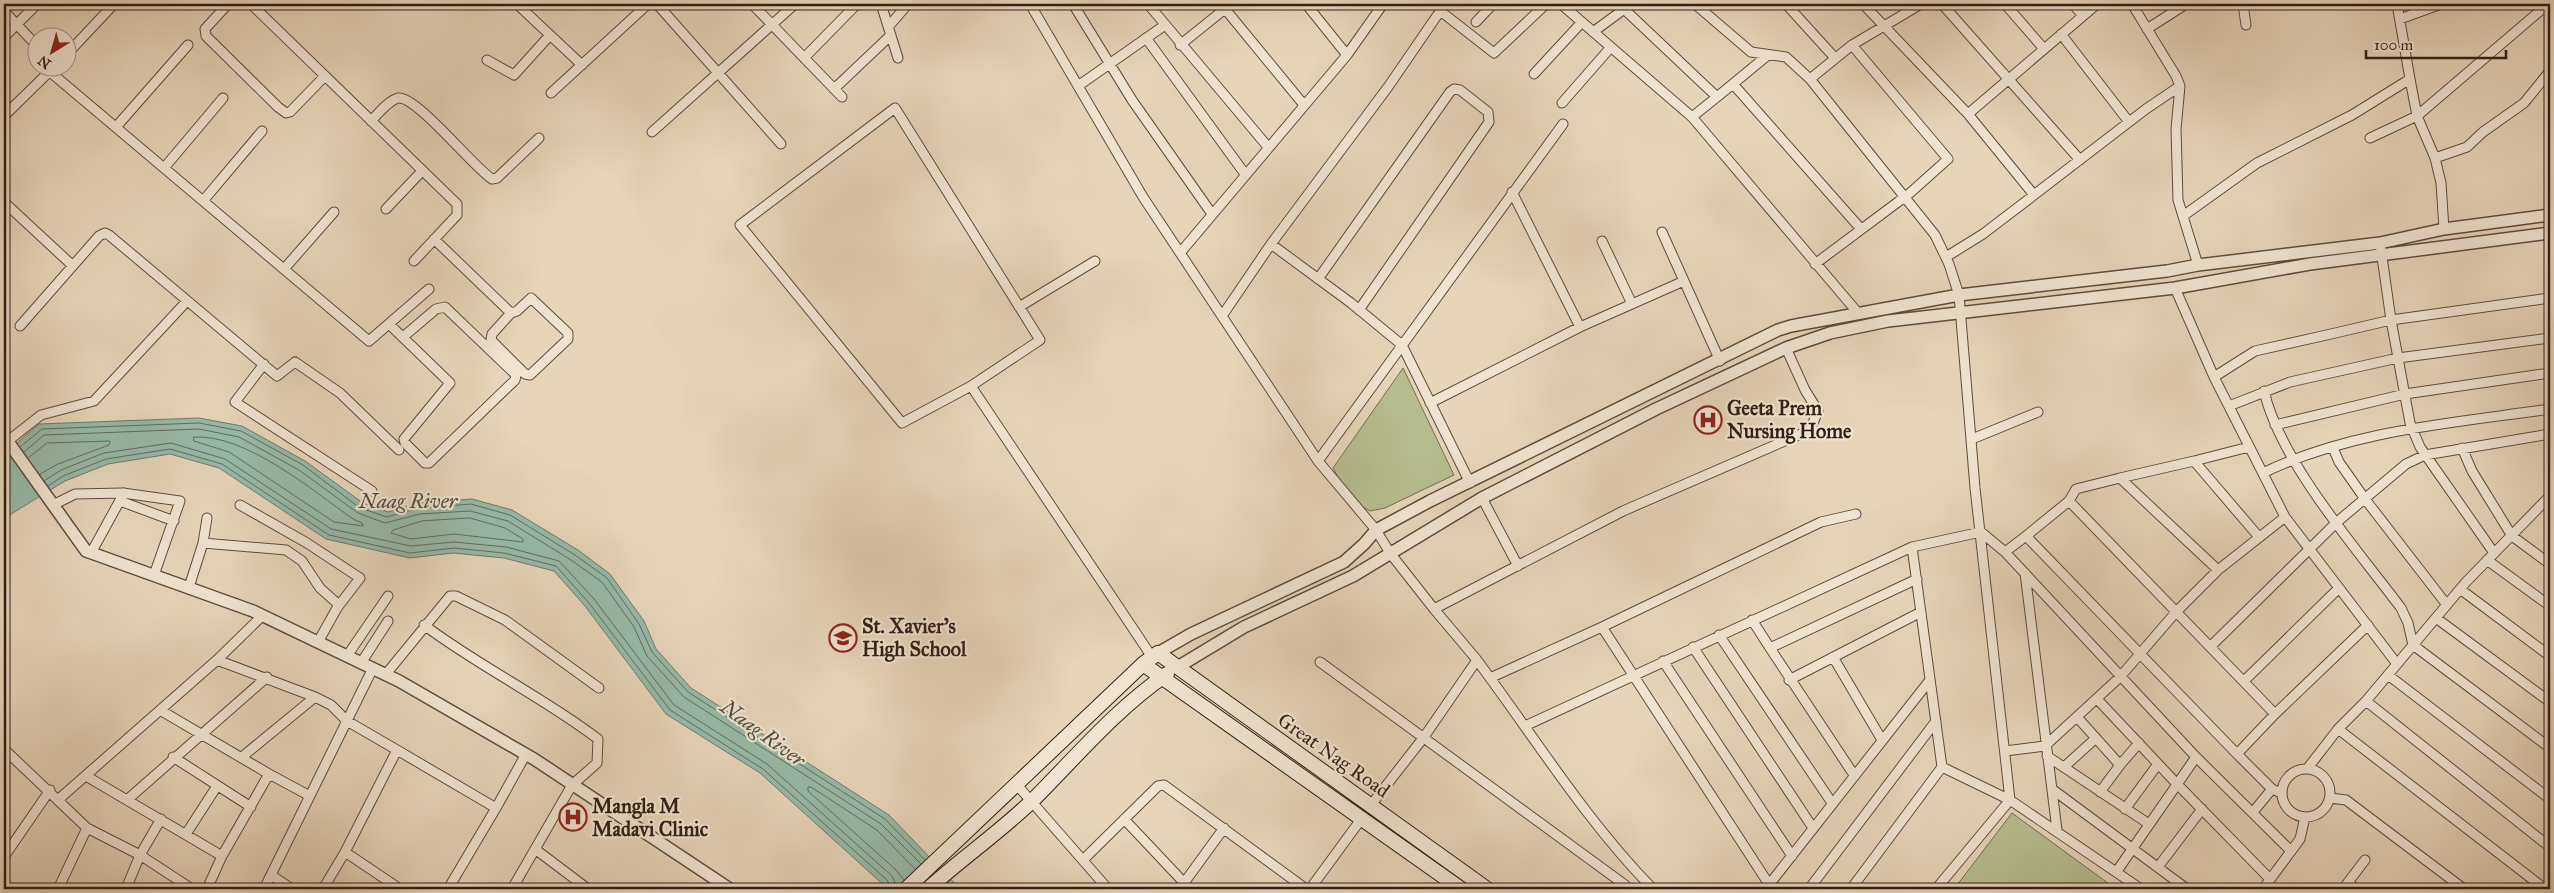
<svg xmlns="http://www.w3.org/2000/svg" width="2554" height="893" viewBox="0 0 2554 893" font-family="'IM FELL Great Primer',serif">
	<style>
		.green { fill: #b6bd8e; stroke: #736e52 }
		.water { fill: #97b9a9; stroke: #6e7b6e }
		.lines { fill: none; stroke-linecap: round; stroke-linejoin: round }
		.shore { stroke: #646c60; stroke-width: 1 }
		.minor-casing { stroke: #5e4c3e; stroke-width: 11 }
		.tertiary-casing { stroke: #5e4c3e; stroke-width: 14 }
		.secondary-casing { stroke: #301f16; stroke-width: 16 }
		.minor { stroke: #efe4d1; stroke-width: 9 }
		.tertiary { stroke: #efe4d1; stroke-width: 11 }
		.secondary { stroke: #efe4d1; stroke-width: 14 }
		.labels { text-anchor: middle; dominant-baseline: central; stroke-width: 4.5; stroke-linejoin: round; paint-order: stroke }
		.poi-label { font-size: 20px; font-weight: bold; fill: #301f16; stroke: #efe4d1; text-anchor: start }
		.street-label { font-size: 20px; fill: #301f16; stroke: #efe4d1 }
		.water-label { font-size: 21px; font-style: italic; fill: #4f4d42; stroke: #efe4d1 }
	</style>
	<rect width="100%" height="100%" fill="#e6d5b8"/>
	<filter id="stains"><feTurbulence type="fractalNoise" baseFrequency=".004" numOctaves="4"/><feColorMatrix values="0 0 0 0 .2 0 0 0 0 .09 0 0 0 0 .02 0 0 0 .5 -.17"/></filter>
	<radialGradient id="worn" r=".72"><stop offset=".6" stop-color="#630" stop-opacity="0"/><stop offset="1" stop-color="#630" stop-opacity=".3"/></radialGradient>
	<path class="green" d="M1403 368 1454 475 1385 508 1370 511 1351 501 1333 468Z
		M2012 813 2116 889H1954Z"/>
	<path class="water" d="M199 418 242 426 305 461 363 503 388 512 418 503 472 499 512 510 578 550 610 574 644 621 656 649 691 688 889 815 960 889H888L760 773 666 714 585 606 554 571 504 558 453 553 410 558 326 539 219 468 170 454 108 464 65 481 11 514 4 526V458L19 441 39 424Z"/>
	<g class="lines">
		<path class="shore" d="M194 437C246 434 312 490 353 519L362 523 363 526 334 522 229 452 194 441Z
			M20 447 42 429 199 423 241 431 303 465 360 508 387 517 419 508 471 504 510 515 575 555 607 578 639 624 652 652 688 692 885 819 925 860
			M24 452 44 435 199 429 239 437 299 470 358 513 385 523 420 514 470 511 508 521 571 560 602 582 634 627 647 656 684 697 881 824 921 864
			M28 458 47 443 110 441 109 445 58 464 40 474
			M44 481 61 470 104 453 171 443 225 459 331 529 411 546 454 542 506 547 559 561 594 599 674 705 767 764 892 876 898 889
			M48 486 63 476 106 459 170 449 222 464 329 535 410 553 454 548 504 553 556 566 589 603 670 710 763 769 887 880 892 889
			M470 518 505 528 523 539V542L454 534 411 539 391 533 393 530 422 521Z
			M904 880 896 870 808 791V787H811L877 830 915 869"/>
		<g class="minor-casing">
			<path id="minor" d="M228 4 205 29 206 36 278 107 286 113 290 112 325 76
				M251 4 457 204V215L414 261
				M517 4 582 65
				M657 4 781 144
				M752 4 842 97
				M881 4 898 58
				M1030 4 1143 197 1318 461 1376 530 1390 553 1434 609
				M1073 4 1132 100 1212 214
				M1148 4 1268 147
				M1221 4 1304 105
				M1306 4 1347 55
				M1561 4 1692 117 1858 313
				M1695 4 1751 52 1786 57 1810 79 1935 235 1949 264 1959 295 1975 488 2010 800 1936 889
				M1786 4 1835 58
				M1863 4 1968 114 2034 195 2146 109 2180 86
				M1942 4 2080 160
				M2005 4 2044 49
				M2073 4 2083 16
				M2132 4 2176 76 2180 86 2176 129 2178 200 2198 265
				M2243 4 2246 25
				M2397 4 2410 79
				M1624 9 1717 97 1768 55
				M1439 10 1494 53 1546 4
				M4 11 38 47
				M2400 19 2441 4
				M1476 22 1493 4
				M888 27 908 4
				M2147 29 2186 4
				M1593 32 1631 4
				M2061 34 2129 122
				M4 37 37 4
				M1146 38 1245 174
				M1180 45 1231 4
				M68 53 114 4
				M804 58 857 4
				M487 60 514 75 550 35
				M49 71 369 341 429 289
				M1534 74 1582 22
				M1810 79 1852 45 1921 4
				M1733 84 1861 229
				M1078 86 1165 25
				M834 89 891 35
				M551 93 648 4
				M1562 103 1611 47
				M895 108 1040 340 971 386 902 423 740 225Z
				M1968 114 2097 4
				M4 116 53 68
				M1692 117 1717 97
				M371 121C378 114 388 101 398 98 416 95 473 167 492 179L497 178 539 138
				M116 127 188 45
				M652 132 795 4
				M2370 138 2417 116 2548 4
				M2435 158 2467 147 2483 132 2524 103 2550 71
				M164 168 223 98
				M1512 192 1580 327
				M203 201 262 131
				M4 202 73 266
				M386 209 422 171
				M2183 216 2257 163 2352 115 2410 79 2417 116 2435 158 2441 183 2444 229
				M1662 232 1720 361
				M434 239 511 313 517 311 531 298 568 333V339L530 375 525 374 491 340 492 334 511 313
				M1602 241 1632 304
				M2380 243 2391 320 2410 423 2420 447 2494 553
				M1271 244 1351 303 1402 345 1470 483
				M1180 253 1347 55 1383 4
				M1946 257 1983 234 2034 195
				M1815 264 1910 193 1948 159 1852 45
				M284 269 334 212
				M1318 279 1450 92 1454 89 1460 90 1488 112 1489 122 1359 310
				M2175 288 2214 377 2285 517 2218 570
				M1019 307 1095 261
				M1222 316 1271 244 1388 87 1445 4
				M389 324 450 383 404 439 405 443 425 463H429L515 380 516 375 445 307 436 309 403 337
				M20 326 99 236 105 233 109 235 277 376 295 362 340 393 399 450
				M264 364 235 402 372 491
				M2214 377 2255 351 2331 334 2391 320 2550 298
				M971 386 1152 657
				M2264 391C2281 463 2356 548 2401 608L2408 623 2413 645 2550 748
				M1430 403 1580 327 1684 281
				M2229 406 2290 382 2398 358 2550 338
				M2275 425 2405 394 2550 373
				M1972 439 2038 412
				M4 444 41 415 94 401 187 301
				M2333 448 2339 462 2365 499 2447 605
				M2462 448 2472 471 2512 536 2550 564
				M1318 461 1563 124
				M2194 461 2249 447
				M2263 473C2351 430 2454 423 2550 409
				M2120 478 2194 461 2259 537
				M1482 498 1518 566
				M120 501 174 521
				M53 505 75 494 123 493 180 501 154 575
				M240 505 307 543 360 578 337 608 318 642
				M2285 517 2397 664
				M2026 536 2069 501 2275 714 2237 754
				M203 543 286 550 302 561 320 588 339 605
				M2005 552 2026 536 2237 754 2272 789 2281 793
				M91 553 124 493
				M2487 560 2550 606
				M2025 573 2057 830
				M189 587 203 543 207 518
				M2460 589 2550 656
				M2436 618 2550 702
				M1752 620 1770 648 1917 579
				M424 625C480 667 543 697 598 739L597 763 572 785 512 889
				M1602 627 1821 522 1856 514
				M1719 635 1832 803
				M2211 646 2337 522 2406 464 2425 455 2550 434
				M1693 647 1813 828
				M1770 648 1854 775
				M347 656 388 596
				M1833 657 1882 740
				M217 660 315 697
				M1663 661 1792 856
				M1320 662 1625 885 1621 889
				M361 663 388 621
				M386 674 450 596H456L505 620 599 688
				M2388 675 2550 799
				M1490 678 1477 660 1434 609 1623 511 1810 430 1818 411 1805 390 1786 348
				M1789 680 1921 612
				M2244 681 2339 588
				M2097 699 2177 784 2270 879
				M2366 701 2550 847
				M160 710 269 774 222 856
				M2275 714 2368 625
				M2077 717 2120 765
				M1525 726 1912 547 1981 532 2005 552 2196 757 2291 851
				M2338 729 2545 889
				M4 749 87 828 58 889
				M2005 751 2045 746 2120 677 2176 612 2218 570 2120 478 2076 489 2069 501
				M2047 756 2149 824
				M173 757 251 807
				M242 757 315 697 331 705 347 721 397 750
				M1942 767 2010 800 2141 889
				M2064 767 2096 738
				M2307 769 2338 729 2366 701 2466 582 2550 496
				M2282 793a24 24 0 1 1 48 0a24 24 0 1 1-48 0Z
				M269 774 310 796
				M86 776 222 856 207 889
				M1017 785 1108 889
				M2052 789 2187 889
				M2100 792 2120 765 2139 743
				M2330 798 2346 800 2464 889
				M59 799 217 660 262 616
				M127 800 267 677
				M1371 805 1424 737 1477 660
				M496 808 526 754
				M2125 809 2158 764
				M2253 812 2272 789
				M1124 819 1190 889
				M87 828 140 855 192 889
				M186 834 217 786
				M535 849 588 889
				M345 852 397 750 496 808 448 889
				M4 857 50 790
				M1084 859 1158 786 1164 785 1306 889
				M2158 867 2202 809
				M2117 871 2196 757
				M271 875 292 889
				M1184 883 1224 828
				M2348 883 2357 889
				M1768 886 1930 680
				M126 889 140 855 161 819
				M264 889 373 668
				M323 889 345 852 400 889
				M1310 889 1362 818
				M1653 889C1591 826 1542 749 1490 678L1602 627 1772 889
				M1809 889 1936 721
				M1851 889 1942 767 1912 547
				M2263 889 2300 839 2305 817
				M2343 889 2365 860"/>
		</g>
		<g class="tertiary-casing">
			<path id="tertiary" d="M4 436 86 551 253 611 399 681 534 759 730 889
				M1158 653 1191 634 1344 562 1364 544 1376 530 1430 501 1778 330 1791 326 1959 295 2167 271 2198 265 2380 243 2444 229 2550 215
				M1176 668 1244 627 1353 576 1482 498 1656 409 1786 348 1830 333 1888 321 2175 288 2310 264 2550 233"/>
		</g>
		<g class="secondary-casing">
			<path id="secondary" d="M1143 664 1461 889
				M906 889 1143 664 1158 653 1487 889
				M928 889C962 858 1000 832 1033 800 1076 757 1116 709 1167 674"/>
		</g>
		<use href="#minor" class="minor"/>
		<use href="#tertiary" class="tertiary"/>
		<use href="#secondary" class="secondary"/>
	</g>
	<defs>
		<g id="hospital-ring" transform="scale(1.4375)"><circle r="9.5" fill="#efe4d1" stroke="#8f2418" stroke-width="1.5"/><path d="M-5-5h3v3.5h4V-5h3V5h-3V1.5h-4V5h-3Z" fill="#8f2418"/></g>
		<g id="school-ring" transform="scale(1.4375)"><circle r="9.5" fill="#efe4d1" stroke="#8f2418" stroke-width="1.5"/><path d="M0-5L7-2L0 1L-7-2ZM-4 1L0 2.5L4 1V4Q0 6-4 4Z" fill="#8f2418"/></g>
	</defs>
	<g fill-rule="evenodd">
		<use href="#hospital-ring" x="1708" y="420"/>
		<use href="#school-ring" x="843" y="638"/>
		<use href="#hospital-ring" x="573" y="817"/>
	</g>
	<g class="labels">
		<g class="poi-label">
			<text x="1727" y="408">Geeta Prem<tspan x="1727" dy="23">Nursing Home</tspan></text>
			<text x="862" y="626">St. Xavier's<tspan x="862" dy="23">High School</tspan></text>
			<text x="592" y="806">Mangla M<tspan x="592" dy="23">Madavi Clinic</tspan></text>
		</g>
		<g class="street-label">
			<text transform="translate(1334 755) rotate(35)">Great Nag Road</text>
		</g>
		<g class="water-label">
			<text x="408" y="501">Naag River</text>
			<text transform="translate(763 733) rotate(36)">Naag River</text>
		</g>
	</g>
	<rect width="2554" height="893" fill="none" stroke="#e6d5b8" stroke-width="20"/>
	<rect x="5" y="5" width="2544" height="883" fill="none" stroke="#301f16" stroke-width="2.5"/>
	<rect x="10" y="10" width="2534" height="873" fill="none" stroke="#301f16"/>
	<g transform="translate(52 52) rotate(217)"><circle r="24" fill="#efe4d1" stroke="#a39586"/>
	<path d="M0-4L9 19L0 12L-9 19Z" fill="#8f2418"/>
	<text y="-8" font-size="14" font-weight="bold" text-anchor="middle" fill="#301f16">N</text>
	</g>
	<path d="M2366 50v8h140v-8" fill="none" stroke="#301f16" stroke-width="2.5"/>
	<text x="2374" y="50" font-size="15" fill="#301f16" stroke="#efe4d1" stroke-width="4" paint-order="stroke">100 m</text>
	<rect width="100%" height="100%" filter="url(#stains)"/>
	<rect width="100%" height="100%" fill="url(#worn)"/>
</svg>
